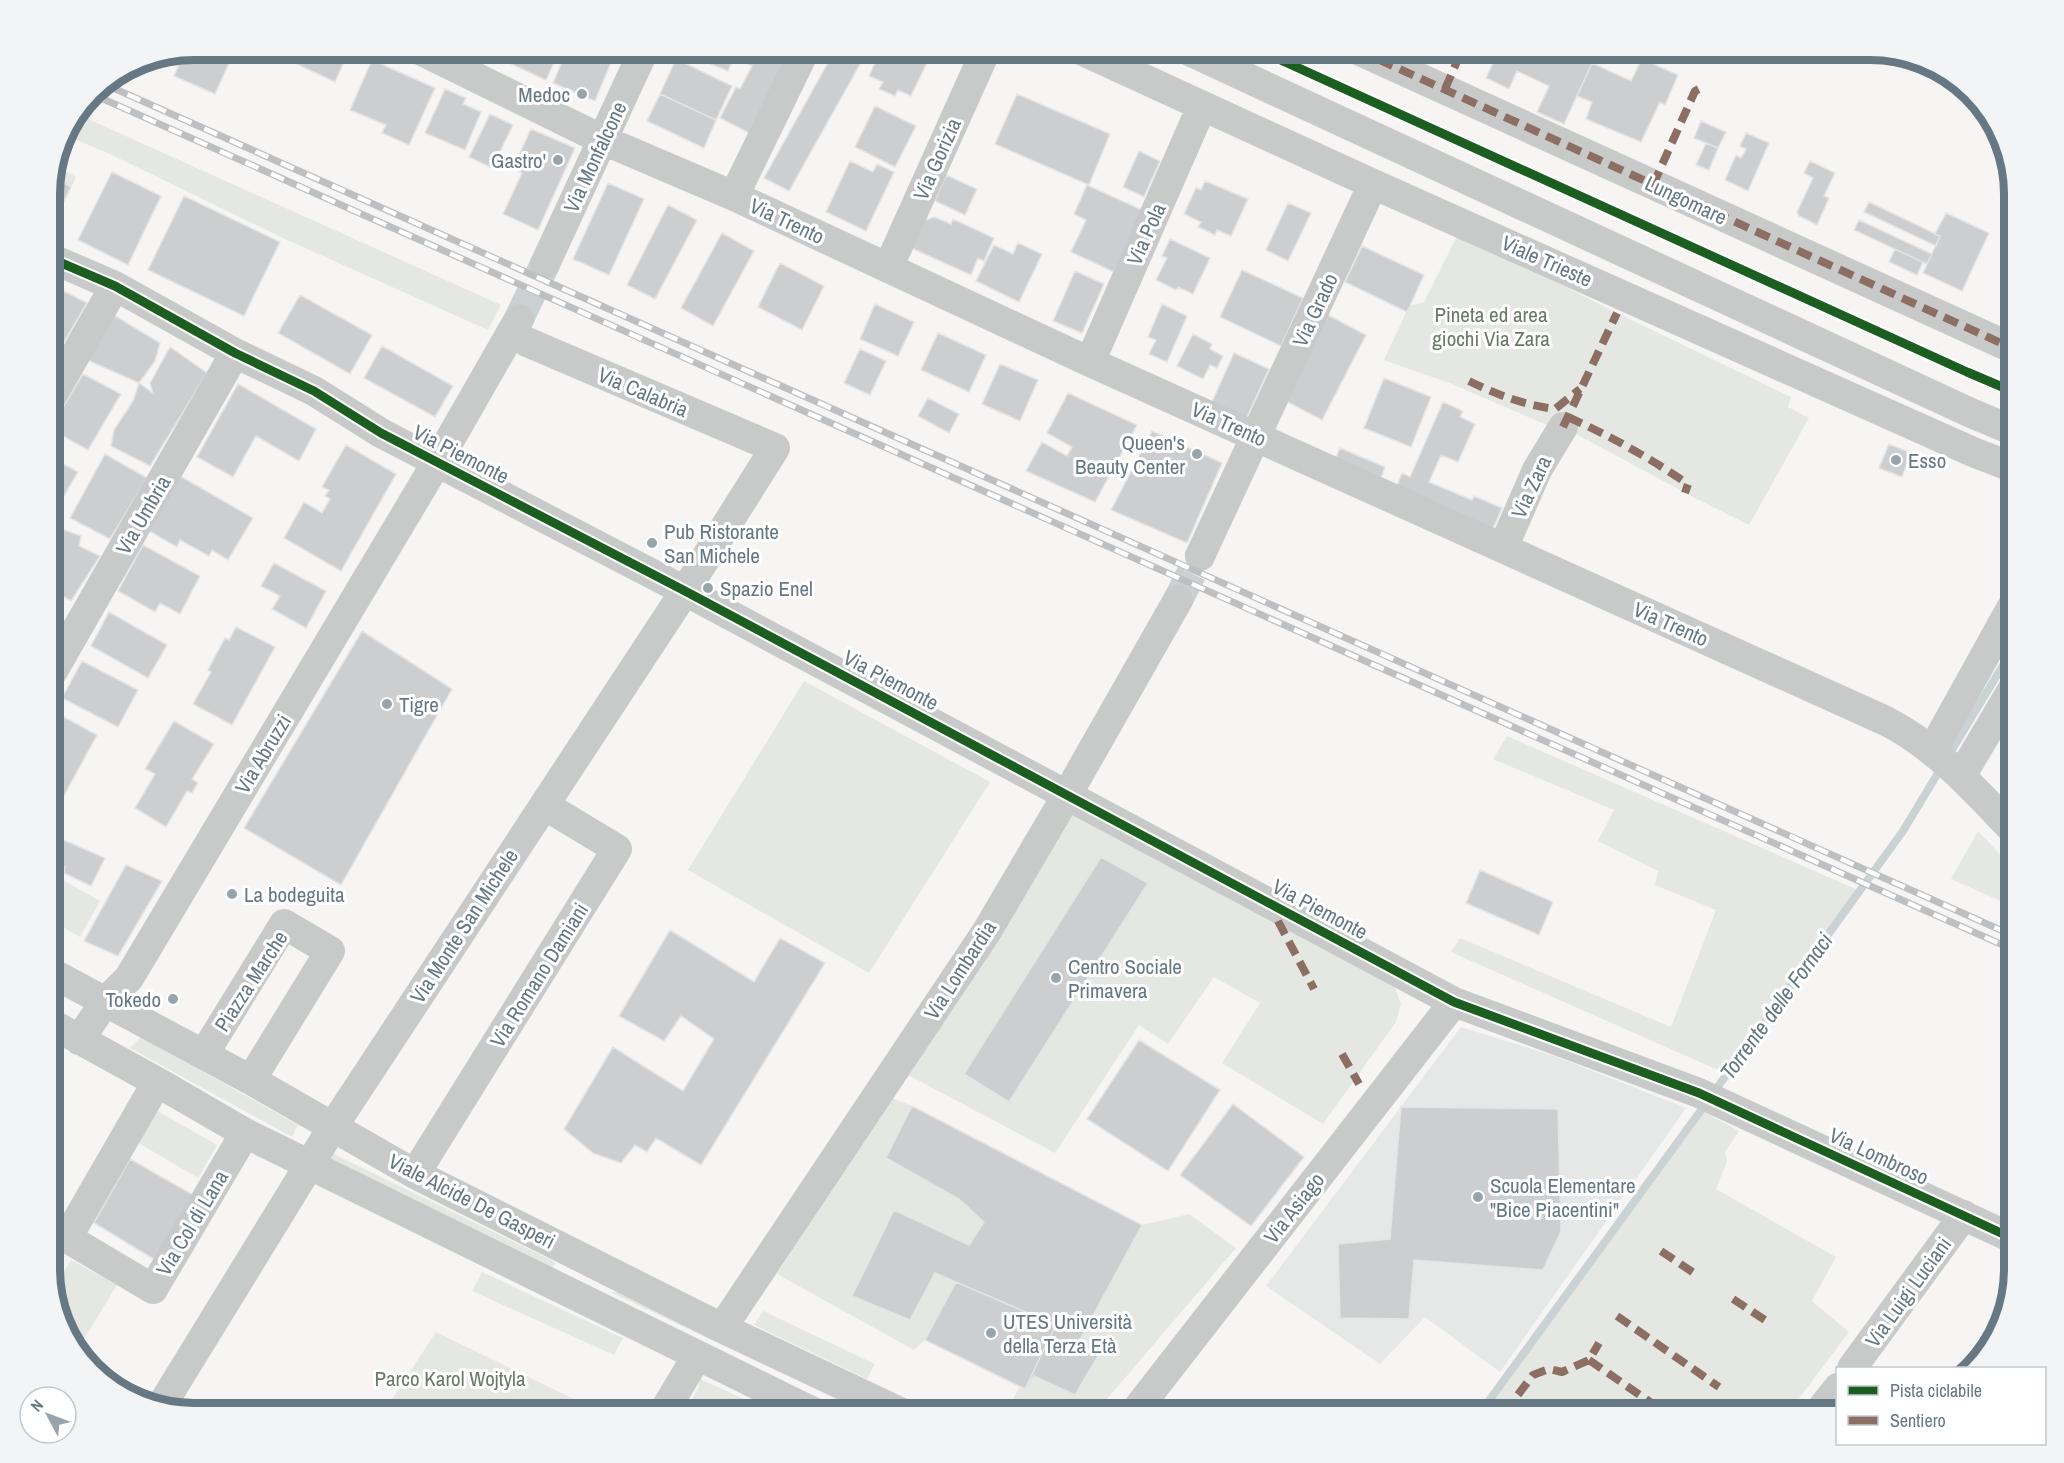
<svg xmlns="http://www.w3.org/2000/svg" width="2064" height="1463" viewBox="0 0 2064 1463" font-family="'Archivo Narrow',sans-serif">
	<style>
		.built { fill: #e6e7e7 }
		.green { fill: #e4e7e2 }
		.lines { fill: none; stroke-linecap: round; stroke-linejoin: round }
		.stream { stroke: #cad2d4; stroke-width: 8 }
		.building { fill: #cdcecf; stroke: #e5e4e4; stroke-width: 1.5 }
		.minor-tunnel { stroke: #cbd0d2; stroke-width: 30; stroke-dasharray: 30 15; stroke-linecap: butt }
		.minor { stroke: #c8caca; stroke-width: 30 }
		.rail-casing { stroke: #bebfc1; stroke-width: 7 }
		.rail { stroke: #fff; stroke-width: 4.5; stroke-dasharray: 14; stroke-linecap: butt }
		.quiet { stroke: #8d6e63; stroke-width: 8; stroke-dasharray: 15 8; stroke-linecap: butt }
		.cycleway-casing { stroke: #fff; stroke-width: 13 }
		.cycleway { stroke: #1b5e20; stroke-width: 9 }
		.poi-dot { fill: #98a4ab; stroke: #fff; stroke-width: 2 }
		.labels { text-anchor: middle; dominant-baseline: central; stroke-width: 6; stroke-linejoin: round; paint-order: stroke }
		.poi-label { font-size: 21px; fill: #667884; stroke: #fff; text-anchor: start }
		.street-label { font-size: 21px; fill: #667884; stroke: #fff }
		.park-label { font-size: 21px; fill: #6a7b65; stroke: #fff }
		.water-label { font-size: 22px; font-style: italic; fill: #627980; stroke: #fff }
		.rim { fill: none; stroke: #667884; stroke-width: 8 }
	</style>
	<rect width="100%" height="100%" fill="#f6f5f4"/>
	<path class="built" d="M1461 1027 1557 1057 1686 1108 1500 1372 1425 1317 1380 1364 1266 1286Z"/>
	<path class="green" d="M77 114 501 305 488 330 285 239 112 155 63 134Z
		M55 165 76 177 71 187 52 176Z
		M1459 232 1617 313 1791 397 1788 407 1809 418 1749 525 1693 497 1563 427 1549 426 1452 384 1384 360 1409 306 1424 302Z
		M804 681 990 782 869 973 688 870Z
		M1507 736 1860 891 1727 1074 1451 952 1460 938 1671 1027 1716 910 1655 885 1658 871 1598 841 1614 810 1493 759Z
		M1069 809 1395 987 1401 1004 1396 1022 1323 1124 1222 1063 1260 1003 1214 977 1168 1044 1139 1025 1055 1153 895 1068Z
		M1978 831 2014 869V907L1951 879Z
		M61 879 100 901 80 937 50 920V899Z
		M141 1037 298 1125 292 1137 130 1048Z
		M890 1097 912 1106 886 1159 959 1199 984 1222 969 1245 894 1211 852 1295 910 1320 935 1273 956 1282 925 1340 914 1350 777 1274Z
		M156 1110 217 1145 198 1178 137 1142Z
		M1701 1110 1739 1131 1725 1152 1727 1161 1716 1189 1836 1257 1812 1301 1849 1332 1788 1413H1549L1533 1403 1525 1413H1480Z
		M332 1153 553 1261 556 1264 548 1269 325 1156Z
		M1189 1214 1236 1248 1095 1413H1006L1020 1386 1034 1376 1076 1395 1098 1356 1077 1345 1142 1225Z
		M71 1260 117 1285 78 1349 65 1333 53 1289Z
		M482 1272 623 1338 614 1355 472 1291Z
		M610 1292H620L877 1413H866Z
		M763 1311 875 1364 867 1379 754 1325Z
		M436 1332 580 1402 602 1412 383 1413Z
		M700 1379 775 1413H684L698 1389Z"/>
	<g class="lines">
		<path class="stream" d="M1947 758 2014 647
			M1714 1092 1903 831 1941 768
			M1480 1413 1707 1102"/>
	</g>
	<path class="building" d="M194 50H235L215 94 174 76 185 51Z
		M267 50H343L341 54 346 57 335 82Z
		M481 50H560L546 80Z
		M567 50H600L614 55 595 101 553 83Z
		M684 50H737L728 71 683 53Z
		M756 50H791L751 134 720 118 736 87 740 89 752 66 748 64Z
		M835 50H868L789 191 764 178Z
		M881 50H927L932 52 911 96 898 90 895 96 879 89 883 82 869 76Z
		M1499 50H1598L1564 124 1537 112 1549 86 1517 71 1509 89 1486 78Z
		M676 59 732 86 716 120 660 94Z
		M1642 59 1678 75 1665 105 1660 102 1641 142 1586 119 1592 102 1577 96 1592 63 1631 81Z
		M372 60 435 88 409 145 382 133 386 125 350 110Z
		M445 89 466 98 463 104 481 112 465 150 425 133Z
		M660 94 716 120 704 148 647 121Z
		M1017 94 1110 134 1089 185 995 144Z
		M875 106 916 126 895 167 855 147Z
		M490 114 513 125 492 168 469 157Z
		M1701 121 1726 132 1718 148 1694 138Z
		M531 129 575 148 538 230 503 214 522 173 513 168Z
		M1746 133 1769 143 1748 191 1725 180 1736 155 1741 158 1746 149 1740 146Z
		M1706 143 1718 148 1709 170 1696 165Z
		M1139 151 1160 161 1144 197 1123 187Z
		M850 161 873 172 877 164 894 172 866 231 826 212Z
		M1810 161 1835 173 1824 196 1829 198 1817 225 1799 216 1797 212 1813 178 1804 173Z
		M112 172 161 196 128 265 78 240Z
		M946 175 977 189 965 215 935 201Z
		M52 176 71 187 64 201 50 194Z
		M1205 181 1248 199 1231 236 1217 230 1215 235 1198 227 1201 222 1184 214 1196 188 1201 190Z
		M608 183 644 199 609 275 573 259Z
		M1087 185 1142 210 1114 272 1071 252 1086 220 1074 214Z
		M184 196 280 242 244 316 148 270Z
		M1869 202 1940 236 1936 246 1864 212Z
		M1288 203 1311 213 1288 261 1266 250Z
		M668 205 697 220 655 299 627 285Z
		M1946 213 1989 233 1962 291 1923 273 1940 236 1935 234Z
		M934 217 951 224 953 219 994 238 984 261 978 258 971 275 909 247 920 222Z
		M1859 220 1932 254 1927 264 1854 230Z
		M722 233 754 251 713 326 681 308Z
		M1170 239 1210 258 1193 294 1178 287 1176 290 1156 280 1167 258 1162 256Z
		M1018 243 1042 254 1019 302 976 281 994 245 1013 254Z
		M1362 246 1424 275 1407 312 1345 282Z
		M1895 249 1923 262 1917 275 1889 262Z
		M780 263 824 286 802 330 758 307Z
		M1242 270 1303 298 1281 346 1220 317Z
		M1075 271 1104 284 1082 333 1053 321Z
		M50 284 87 303 60 349 50 343Z
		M300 295 372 335 350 374 278 333Z
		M875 304 914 322 898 356 860 339Z
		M1162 304 1187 316 1167 362 1149 354 1156 340 1148 337Z
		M1322 312 1366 335 1322 420 1278 397Z
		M112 314 160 343 155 361 139 383 87 360Z
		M938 333 986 355 969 392 921 370Z
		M1193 334 1212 344 1210 349 1223 356 1217 368 1210 365 1203 379 1177 366Z
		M382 346 453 386 435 417 364 378Z
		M170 347 207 373 150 466 111 446 114 430 133 401 139 383 153 393 150 383Z
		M860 349 886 361 870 395 844 383Z
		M1234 353 1269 369 1246 419 1211 404Z
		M1000 364 1038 380 1020 421 982 404Z
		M83 374 121 394 88 450 50 429Z
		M1384 378 1431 397 1411 447 1364 428Z
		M238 384 316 429 299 461 256 436 233 477 197 457Z
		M1068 393 1137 425 1095 502 1026 471 1042 442 1067 456 1072 447 1047 433Z
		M928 398 959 414 949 433 918 416Z
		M1443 402 1463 411 1460 417 1475 424 1458 462 1441 455 1429 482 1472 500 1474 496 1502 508 1492 531 1396 488 1402 473 1410 477Z
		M1152 431 1222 463 1187 543 1111 510Z
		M1889 444 1911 453 1902 477 1879 468Z
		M346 445 396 474 341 571 284 538 304 502 322 513 330 499 325 496 329 490 322 487Z
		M1340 448 1385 467 1380 481 1334 462Z
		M105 454 147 478 110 539 70 518Z
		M50 457 78 472 54 513 50 511Z
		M180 476 253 518 228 560 212 550 209 556 180 540 177 547 149 531Z
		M62 529 81 536 79 546 100 556 71 601 50 589V551Z
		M143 545 200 576 180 614 160 603 155 612 118 591Z
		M274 563 326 591 306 628 272 609 280 596 261 586Z
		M50 612 65 620 50 645Z
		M109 612 167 645 148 678 91 646Z
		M236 627 275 647 232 725 193 704 211 672 208 670 225 638 229 640Z
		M362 631 452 689 341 885 244 828Z
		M82 661 138 690 118 727 62 698Z
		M53 711 97 735 61 801 50 795V717Z
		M174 721 214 744 192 779 198 783 192 793 187 791 166 827 135 808 155 774 145 769Z
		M50 834 105 858 91 886 64 873 65 867 58 866 50 879Z
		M1101 857 1148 883 1009 1102 964 1074Z
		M126 865 162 881 118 956 84 941Z
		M1480 870 1553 902 1539 935 1466 903Z
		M670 930 754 982 780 938 825 963 701 1165 656 1138 647 1152 635 1145 621 1163 593 1153 564 1129 613 1047 683 1091 714 1039 681 1016 664 1041 619 1016Z
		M1139 1040 1220 1090 1168 1171 1087 1119Z
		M1233 1104 1304 1157 1251 1226 1180 1175Z
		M912 1106 1142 1225 1077 1345 1098 1356 1075 1395 1034 1376 1025 1389 1056 1325 935 1273 910 1320 852 1296 894 1210 969 1245 984 1222 959 1199 886 1158Z
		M1401 1107 1558 1109 1561 1231 1543 1270 1414 1260 1409 1319 1340 1318 1338 1244 1390 1239Z
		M130 1159 195 1196 157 1261 94 1223Z
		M956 1282 1056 1325 1025 1389 925 1340Z
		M1533 1403 1549 1413H1525Z"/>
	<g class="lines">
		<path class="minor-tunnel" d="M519 319 545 264
			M1178 600 1200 556"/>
		<path class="minor" d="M420 50 603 140 734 196 1090 362 1886 721C1937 747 1975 790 2014 831
			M1081 50 1373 184 1973 452 2014 468
			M1187 50 1971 413 2014 431
			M1358 50 2014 349
			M734 196 805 50
			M50 258 115 286 235 353 314 391 381 433 685 591 1454 1002 1699 1093 2014 1239
			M545 264 644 50
			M888 268 986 50
			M1090 362 1202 106
			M50 399 115 286
			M1503 548 1537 470 1563 427
			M1200 556 1373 184
			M50 676 235 353
			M1932 751 2014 603
			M1961 776 2014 687
			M50 972 251 1080 415 1174 722 1328 902 1413
			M50 1023 157 1082 245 1133 815 1413
			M79 1040 105 1002 129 978 437 462 519 319
			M204 1054 284 924 330 951 251 1080
			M157 1082 67 1238 153 1289 245 1133
			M415 1174 617 849 544 805
			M722 1328 987 931 1067 795 1178 600
			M1852 1368 1964 1215
			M160 1408 332 1128 685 591 775 448 527 342 513 333
			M663 1413 697 1356
			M1134 1413 1454 1002
			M1818 1413 1838 1388"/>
		<g class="rail-casing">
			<path id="rail" d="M102 83 2014 936
				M92 94 2014 950"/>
		</g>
		<use href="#rail" class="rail"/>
		<path class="quiet" d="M1358 50 2014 349
			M1445 89 1462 50
			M1653 185 1695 91 1703 87
			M1469 381C1497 395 1525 405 1555 409L1580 389
			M1568 417C1610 436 1650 458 1688 484L1685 493
			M1563 427 1617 313
			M1278 921 1314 989
			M1342 1054 1359 1084
			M1661 1251 1697 1275
			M1733 1299 1765 1320
			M1617 1316 1719 1387
			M1589 1360 1666 1413
			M1504 1413 1533 1375 1549 1369 1562 1372 1589 1360 1599 1343"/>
		<g class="cycleway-casing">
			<path id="cycleway" d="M1259 50 1967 372 2014 392
				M50 258 115 286 235 353 314 391 381 433 685 591 1454 1002 1699 1093 2014 1239"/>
		</g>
		<use href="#cycleway" class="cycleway"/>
	</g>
	<g class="poi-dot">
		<circle cx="582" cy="94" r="6"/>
		<circle cx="558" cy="160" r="6"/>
		<circle cx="1197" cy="454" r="6"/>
		<circle cx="1896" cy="460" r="6"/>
		<circle cx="652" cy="543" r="6"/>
		<circle cx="708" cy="588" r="6"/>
		<circle cx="387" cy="704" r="6"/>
		<circle cx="232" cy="894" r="6"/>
		<circle cx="1056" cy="978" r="6"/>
		<circle cx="173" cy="999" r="6"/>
		<circle cx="1478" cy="1197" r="6"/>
		<circle cx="991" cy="1333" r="6"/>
	</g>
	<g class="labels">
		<g class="poi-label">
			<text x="570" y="94" text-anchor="end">Medoc</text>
			<text x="546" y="160" text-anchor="end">Gastro'</text>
			<text x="1185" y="442" text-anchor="end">Queen's<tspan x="1185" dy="24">Beauty Center</tspan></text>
			<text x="1908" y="460">Esso</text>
			<text x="664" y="531">Pub Ristorante<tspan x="664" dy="24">San Michele</tspan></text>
			<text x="720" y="588">Spazio Enel</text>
			<text x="399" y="704">Tigre</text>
			<text x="244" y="894">La bodeguita</text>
			<text x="1068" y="966">Centro Sociale<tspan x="1068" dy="24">Primavera</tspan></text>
			<text x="161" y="999" text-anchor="end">Tokedo</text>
			<text x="1490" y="1185">Scuola Elementare<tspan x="1490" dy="24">"Bice Piacentini"</tspan></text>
			<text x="1003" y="1321">UTES Università<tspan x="1003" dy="24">della Terza Età</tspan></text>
		</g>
		<g class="street-label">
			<text transform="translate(595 157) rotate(-65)">Via Monfalcone</text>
			<text transform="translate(937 159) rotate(-66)">Via Gorizia</text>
			<text transform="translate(1686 200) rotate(25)">Lungomare</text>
			<text transform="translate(787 221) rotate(25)">Via Trento</text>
			<text transform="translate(1146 234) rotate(-66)">Via Pola</text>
			<text transform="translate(1547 261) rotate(24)">Viale Trieste</text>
			<text transform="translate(1315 310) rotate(-65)">Via Grado</text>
			<text transform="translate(643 392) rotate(23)">Via Calabria</text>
			<text transform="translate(1229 424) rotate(24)">Via Trento</text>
			<text transform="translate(461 454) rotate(27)">Via Piemonte</text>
			<text transform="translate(1531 487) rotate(-65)">Via Zara</text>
			<text transform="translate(143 515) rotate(-60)">Via Umbria</text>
			<text transform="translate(1671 624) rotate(24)">Via Trento</text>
			<text transform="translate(891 680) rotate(28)">Via Piemonte</text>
			<text transform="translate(263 754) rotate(-59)">Via Abruzzi</text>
			<text transform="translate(1320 909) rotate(28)">Via Piemonte</text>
			<text transform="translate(464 926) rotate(-57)">Via Monte San Michele</text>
			<text transform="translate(960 970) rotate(-57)">Via Lombardia</text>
			<text transform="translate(539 975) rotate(-58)">Via Romano Damiani</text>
			<text transform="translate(251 981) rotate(-57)">Piazza Marche</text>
			<text transform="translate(1879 1156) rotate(25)">Via Lombroso</text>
			<text transform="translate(472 1201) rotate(27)">Viale Alcide De Gasperi</text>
			<text transform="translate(1294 1208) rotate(-52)">Via Asiago</text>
			<text transform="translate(192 1223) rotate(-59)">Via Col di Lana</text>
			<text transform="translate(1908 1292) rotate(-54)">Via Luigi Luciani</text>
		</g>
		<g class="park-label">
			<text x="1491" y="314">Pineta ed area<tspan x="1491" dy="24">giochi Via Zara</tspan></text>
			<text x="450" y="1378">Parco Karol Wojtyla</text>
		</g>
		<g class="water-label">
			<text transform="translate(1776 1006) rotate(-54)">Torrente delle Fornaci</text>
		</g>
	</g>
	<path d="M0 0H2064V1463H0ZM194 60H1870A134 134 0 0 1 2004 194V1269A134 134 0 0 1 1870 1403H194A134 134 0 0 1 60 1269V194A134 134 0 0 1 194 60Z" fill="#f3f4f5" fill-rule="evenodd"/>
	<path class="rim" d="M194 60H1870A134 134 0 0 1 2004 194V1269A134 134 0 0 1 1870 1403H194A134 134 0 0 1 60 1269V194A134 134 0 0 1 194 60Z"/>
	<rect x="1836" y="1367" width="210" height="78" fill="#ffffff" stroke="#c2c9ce" stroke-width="1.5"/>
	<rect x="1848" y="1386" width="30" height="9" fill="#1b5e20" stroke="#c2c9ce" stroke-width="1.5"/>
	<text x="1890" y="1397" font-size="18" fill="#667884">Pista ciclabile</text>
	<rect x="1848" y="1416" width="30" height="9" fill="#8d6e63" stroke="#c2c9ce" stroke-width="1.5"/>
	<text x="1890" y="1427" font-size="18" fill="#667884">Sentiero</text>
	<g transform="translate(48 1415) rotate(311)"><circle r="28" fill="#ffffff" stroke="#c2c9ce" stroke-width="1.5"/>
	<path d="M0-4.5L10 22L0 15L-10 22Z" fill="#98a4ab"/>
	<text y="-9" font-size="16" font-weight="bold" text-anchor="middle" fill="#667884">N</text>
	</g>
</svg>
